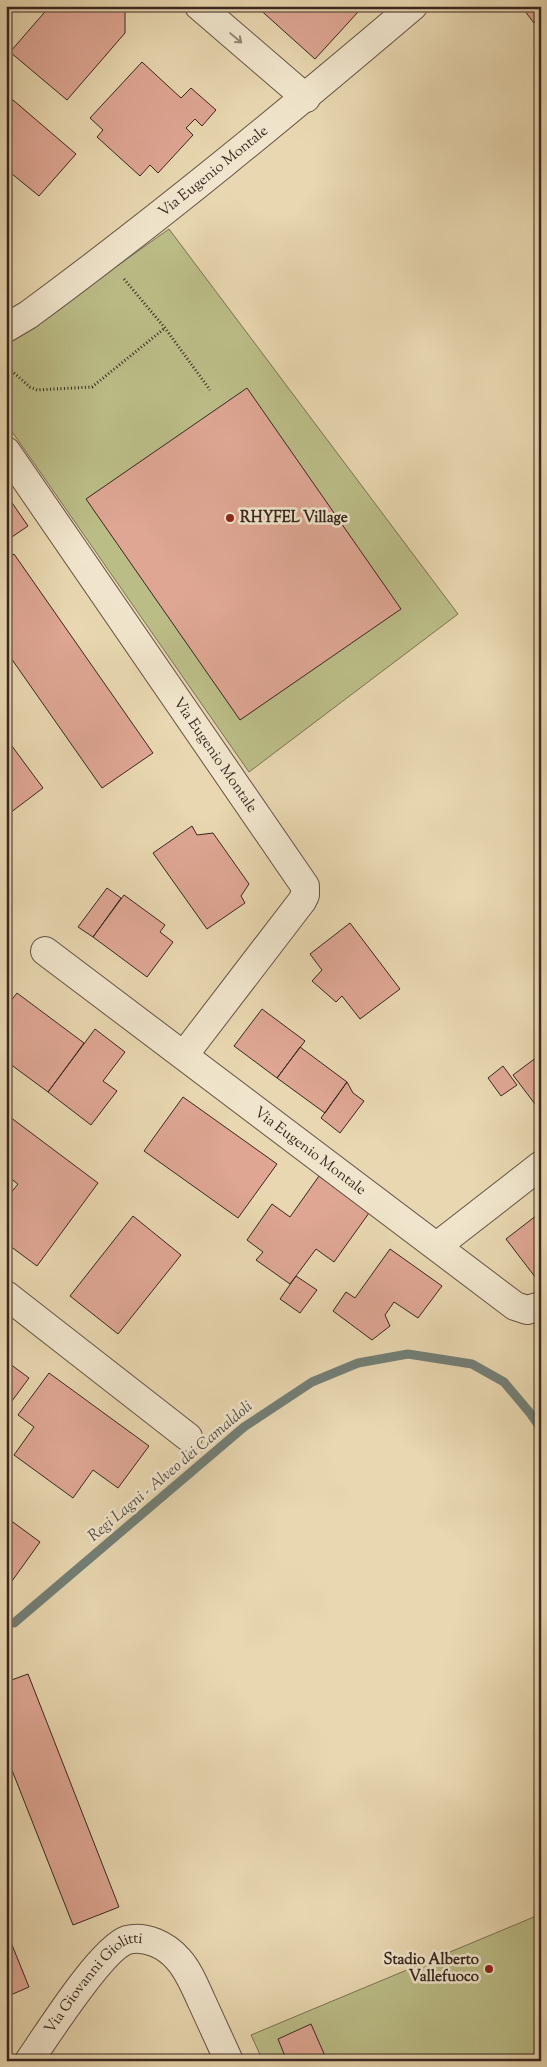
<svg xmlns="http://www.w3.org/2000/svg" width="547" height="2067" viewBox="0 0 547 2067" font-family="'Sorts Mill Goudy',serif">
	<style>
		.green { fill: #bbbd87; stroke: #7a7253 }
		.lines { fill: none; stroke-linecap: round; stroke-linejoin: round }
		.stream { stroke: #727f76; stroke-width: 9 }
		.building { fill: #dea693; stroke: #38271f }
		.minor-casing { stroke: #645343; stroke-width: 30 }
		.path { stroke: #38271f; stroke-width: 3; stroke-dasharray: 1 2.5; stroke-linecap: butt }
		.minor { stroke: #f0e5cc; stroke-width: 28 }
		.oneway { stroke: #948676 }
		.poi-dot { fill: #8f2418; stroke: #f0e5cc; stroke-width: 2 }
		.labels { text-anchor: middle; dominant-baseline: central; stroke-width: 5; stroke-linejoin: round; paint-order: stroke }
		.street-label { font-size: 15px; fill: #38271f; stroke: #f0e5cc }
		.poi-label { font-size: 15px; font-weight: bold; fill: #38271f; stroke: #f0e5cc; text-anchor: start }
		.water-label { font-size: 16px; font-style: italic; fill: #504c43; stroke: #f0e5cc }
	</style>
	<rect width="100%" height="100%" fill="#e8d7b0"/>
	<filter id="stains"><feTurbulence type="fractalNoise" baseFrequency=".004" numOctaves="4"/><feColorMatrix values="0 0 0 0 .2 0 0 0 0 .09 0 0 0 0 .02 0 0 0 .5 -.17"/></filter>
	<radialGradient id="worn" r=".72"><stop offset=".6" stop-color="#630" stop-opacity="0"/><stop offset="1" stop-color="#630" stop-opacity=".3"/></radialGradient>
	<path class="green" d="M169 229 458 614 249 772 6 423V345Z
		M541 1914V2061H263L251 2035Z"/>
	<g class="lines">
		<path class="stream" d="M14 1623 244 1427 312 1382 358 1363 408 1354 472 1364 504 1382 530 1413 541 1429"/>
	</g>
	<path class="building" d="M50 6H125V33L67 100 10 52Z
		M256 6H351L358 12 315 59Z
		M521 6H541V17L534 23Z
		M142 62 181 98 191 88 216 110 202 126 195 119 186 128 193 135 158 173 150 165 140 176 97 137 103 130 90 118Z
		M6 94 76 154 39 196 6 169Z
		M247 388 401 609 240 720 86 499Z
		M6 494 28 526 6 541Z
		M14 554 153 753 102 788 6 651V560Z
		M6 738 43 788 6 816Z
		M192 826 197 835 213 833 249 884 241 896 245 903 207 929 153 853Z
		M107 888 121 898 93 937 78 927Z
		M124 895 165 925 160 932 173 942 147 977 93 937Z
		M350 923 400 989 360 1019 342 996 336 1002 312 981 322 970 310 954Z
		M17 993 84 1043 48 1092 6 1061V1007Z
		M262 1009 305 1041 277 1078 234 1046Z
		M95 1029 125 1052 103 1081 117 1091 91 1125 48 1092Z
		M300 1047 347 1082 325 1113 277 1078Z
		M541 1054V1112L513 1075Z
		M503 1066 517 1085 501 1096 488 1078Z
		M347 1082 353 1093 364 1101 340 1133 321 1118Z
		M183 1097 277 1164 238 1218 144 1151Z
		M6 1114 98 1183 37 1266 6 1243V1199L18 1184 6 1175Z
		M319 1176 369 1213 334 1262 316 1249 290 1284 256 1260 263 1252 247 1240 272 1204 290 1217Z
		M541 1212V1281L539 1282 506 1239Z
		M133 1216 181 1255 118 1334 70 1296Z
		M390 1249 442 1286 418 1318 394 1302 385 1315 390 1326 372 1340 333 1311 346 1292 355 1298Z
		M296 1276 317 1290 300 1313 280 1299Z
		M6 1361 29 1378 6 1409Z
		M49 1373 149 1446 118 1488 93 1470 73 1498 14 1455 34 1427 18 1415Z
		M6 1517 40 1542 12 1581 6 1577Z
		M28 1674 119 1907 73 1925 6 1755V1682Z
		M6 1930 29 1987 6 1997Z
		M311 2024 325 2056 314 2061H287L278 2039Z"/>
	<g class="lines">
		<g class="minor-casing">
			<g id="minor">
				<path d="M199 6 306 98"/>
				<path id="s1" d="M6 328 28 315C160 218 287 113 413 6"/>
				<path id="s2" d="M6 451 305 886V895L302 901 184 1055"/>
				<path id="s3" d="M45 951 515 1306 527 1310 541 1306"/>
				<path d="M437 1246 541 1165"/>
				<path d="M6 1295 188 1437"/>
				<path id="s4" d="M29 2061C47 2035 101 1949 127 1940 145 1935 166 1945 178 1959 189 1971 195 1987 202 2002 211 2022 220 2041 229 2061"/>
			</g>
		</g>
		<path class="path" d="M124 279 165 328 210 390
			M6 366 30 387 37 390 92 387 165 328"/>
		<use href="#minor" class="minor"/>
	</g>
	<defs><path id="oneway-shaft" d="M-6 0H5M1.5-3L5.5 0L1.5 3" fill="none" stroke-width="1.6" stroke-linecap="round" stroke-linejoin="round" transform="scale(1.25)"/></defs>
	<use class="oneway" href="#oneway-shaft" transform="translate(236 38) rotate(40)"/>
	<g class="poi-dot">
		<circle cx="230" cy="518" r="5"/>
		<circle cx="489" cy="1969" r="5"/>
	</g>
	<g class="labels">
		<g class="street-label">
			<text stroke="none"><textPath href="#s1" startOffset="260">Via Eugenio Montale</textPath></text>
			<text stroke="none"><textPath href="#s2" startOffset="369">Via Eugenio Montale</textPath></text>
			<text stroke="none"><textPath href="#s3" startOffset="332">Via Eugenio Montale</textPath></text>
			<text stroke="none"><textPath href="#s4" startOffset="104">Via Giovanni Giolitti</textPath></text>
		</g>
		<g class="poi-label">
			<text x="240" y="518">RHYFEL Village</text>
			<text x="479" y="1960" text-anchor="end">Stadio Alberto<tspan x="479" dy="17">Vallefuoco</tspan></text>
		</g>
		<g class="water-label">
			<text transform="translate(171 1472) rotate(-40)">Regi Lagni - Alveo dei Camaldoli</text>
		</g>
	</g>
	<rect width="547" height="2067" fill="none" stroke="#e8d7b0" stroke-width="25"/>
	<rect x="8" y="8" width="532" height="2052" fill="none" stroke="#38271f" stroke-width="2.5"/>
	<rect x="12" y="12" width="522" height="2042" fill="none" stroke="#38271f"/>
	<rect width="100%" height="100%" filter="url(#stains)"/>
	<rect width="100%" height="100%" fill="url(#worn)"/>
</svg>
